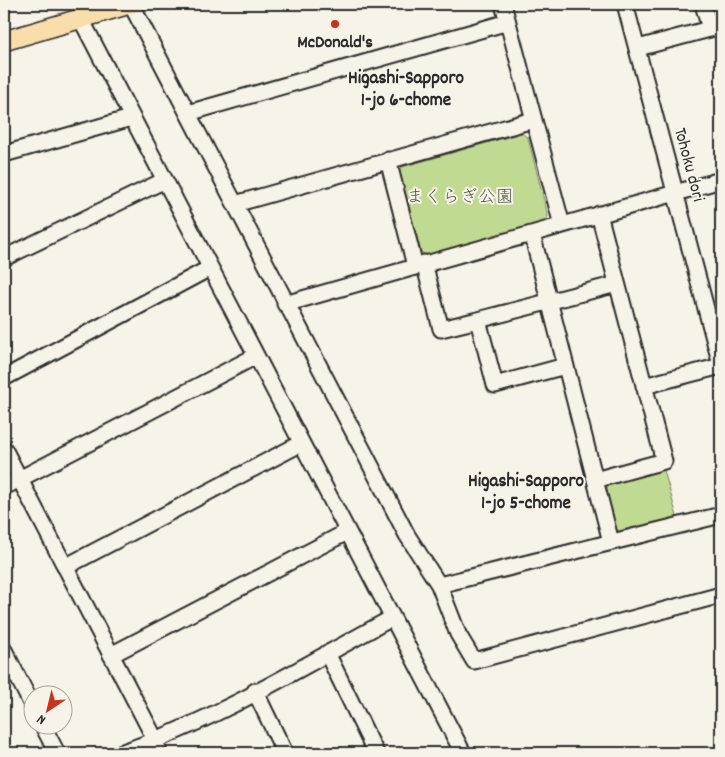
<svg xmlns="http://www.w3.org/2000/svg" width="725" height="757" viewBox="0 0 725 757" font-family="Dekko,'Klee One',sans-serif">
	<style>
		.green { fill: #c1da91; stroke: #76825e }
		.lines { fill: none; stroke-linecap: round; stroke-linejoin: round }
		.minor-casing { stroke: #2b2b2b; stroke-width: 19 }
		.major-casing { stroke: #2b2b2b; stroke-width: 22 }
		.minor { stroke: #f7f3e8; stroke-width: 15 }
		.major { stroke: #f9deab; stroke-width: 19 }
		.poi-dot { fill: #c8321e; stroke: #f7f3e8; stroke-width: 2 }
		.labels { text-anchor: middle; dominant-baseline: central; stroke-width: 4; stroke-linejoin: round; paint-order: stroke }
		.poi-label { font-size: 18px; font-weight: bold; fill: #2b2b2b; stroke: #f7f3e8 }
		.street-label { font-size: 18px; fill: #2b2b2b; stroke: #f7f3e8 }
		.park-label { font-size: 18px; fill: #505744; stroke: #f7f3e8 }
		.neighbourhood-label { font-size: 19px; font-weight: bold; fill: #2b2b2b; stroke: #f7f3e8 }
	</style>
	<rect width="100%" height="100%" fill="#f7f3e8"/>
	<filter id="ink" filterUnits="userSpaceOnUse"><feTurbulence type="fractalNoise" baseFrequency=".02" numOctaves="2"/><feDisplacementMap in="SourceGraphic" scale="10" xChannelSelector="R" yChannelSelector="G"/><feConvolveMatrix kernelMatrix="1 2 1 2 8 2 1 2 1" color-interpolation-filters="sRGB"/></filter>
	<g filter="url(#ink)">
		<path class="green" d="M522 133 528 138 548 216 546 221 428 256 421 252 399 173 402 167Z
			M663 467 678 520 620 534 615 531 603 483Z"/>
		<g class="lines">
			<g class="minor-casing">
				<path id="minor" d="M131 4 407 535 439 585
					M503 4 562 225
					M625 4 721 365
					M703 4 710 29
					M81 19 463 753
					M638 48 721 26
					M188 113 508 22
					M4 154 131 118
					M388 160 415 266
					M235 204 533 120
					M532 234 611 542
					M4 258 163 181
					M424 263 441 329 478 320 495 385 565 366
					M285 304 721 180
					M478 320 617 284
					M4 378 210 268
					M644 386 721 366
					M4 449 156 741 159 753
					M595 480 664 461 599 214
					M4 487 256 356
					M721 515 439 585 458 634 474 661 721 595
					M65 567 300 444
					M4 650 32 705
					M327 653 376 753
					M111 655 347 532
					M255 691 285 753
					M42 724 57 753
					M120 753C215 721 303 666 392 618"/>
			</g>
			<g class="major-casing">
				<path id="major" d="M4 41 130 4"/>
			</g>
			<use href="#minor" class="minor"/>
			<use href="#major" class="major"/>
		</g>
	</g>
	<circle class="poi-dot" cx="335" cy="24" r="5"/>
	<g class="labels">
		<g class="poi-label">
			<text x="335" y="43">McDonald's</text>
		</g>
		<g class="street-label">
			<text transform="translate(688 165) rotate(75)">Tohoku dori</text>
		</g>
		<g class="park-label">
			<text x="460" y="198">まくらぎ公園</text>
		</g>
		<g class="neighbourhood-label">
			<text x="406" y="79">Higashi-Sapporo<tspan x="406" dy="22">1-jo 6-chome</tspan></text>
			<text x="526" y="482">Higashi-Sapporo<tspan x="526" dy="22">1-jo 5-chome</tspan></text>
		</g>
	</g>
	<rect width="725" height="757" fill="none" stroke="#f7f3e8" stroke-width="20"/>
	<rect x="10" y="10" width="705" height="737" fill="none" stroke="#2b2b2b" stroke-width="2" filter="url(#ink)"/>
	<g transform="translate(48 710) rotate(215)"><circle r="24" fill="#f7f3e8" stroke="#a5a39c"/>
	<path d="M0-4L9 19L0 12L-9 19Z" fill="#c8321e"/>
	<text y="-8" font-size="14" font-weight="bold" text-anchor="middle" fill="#2b2b2b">N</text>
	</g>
</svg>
